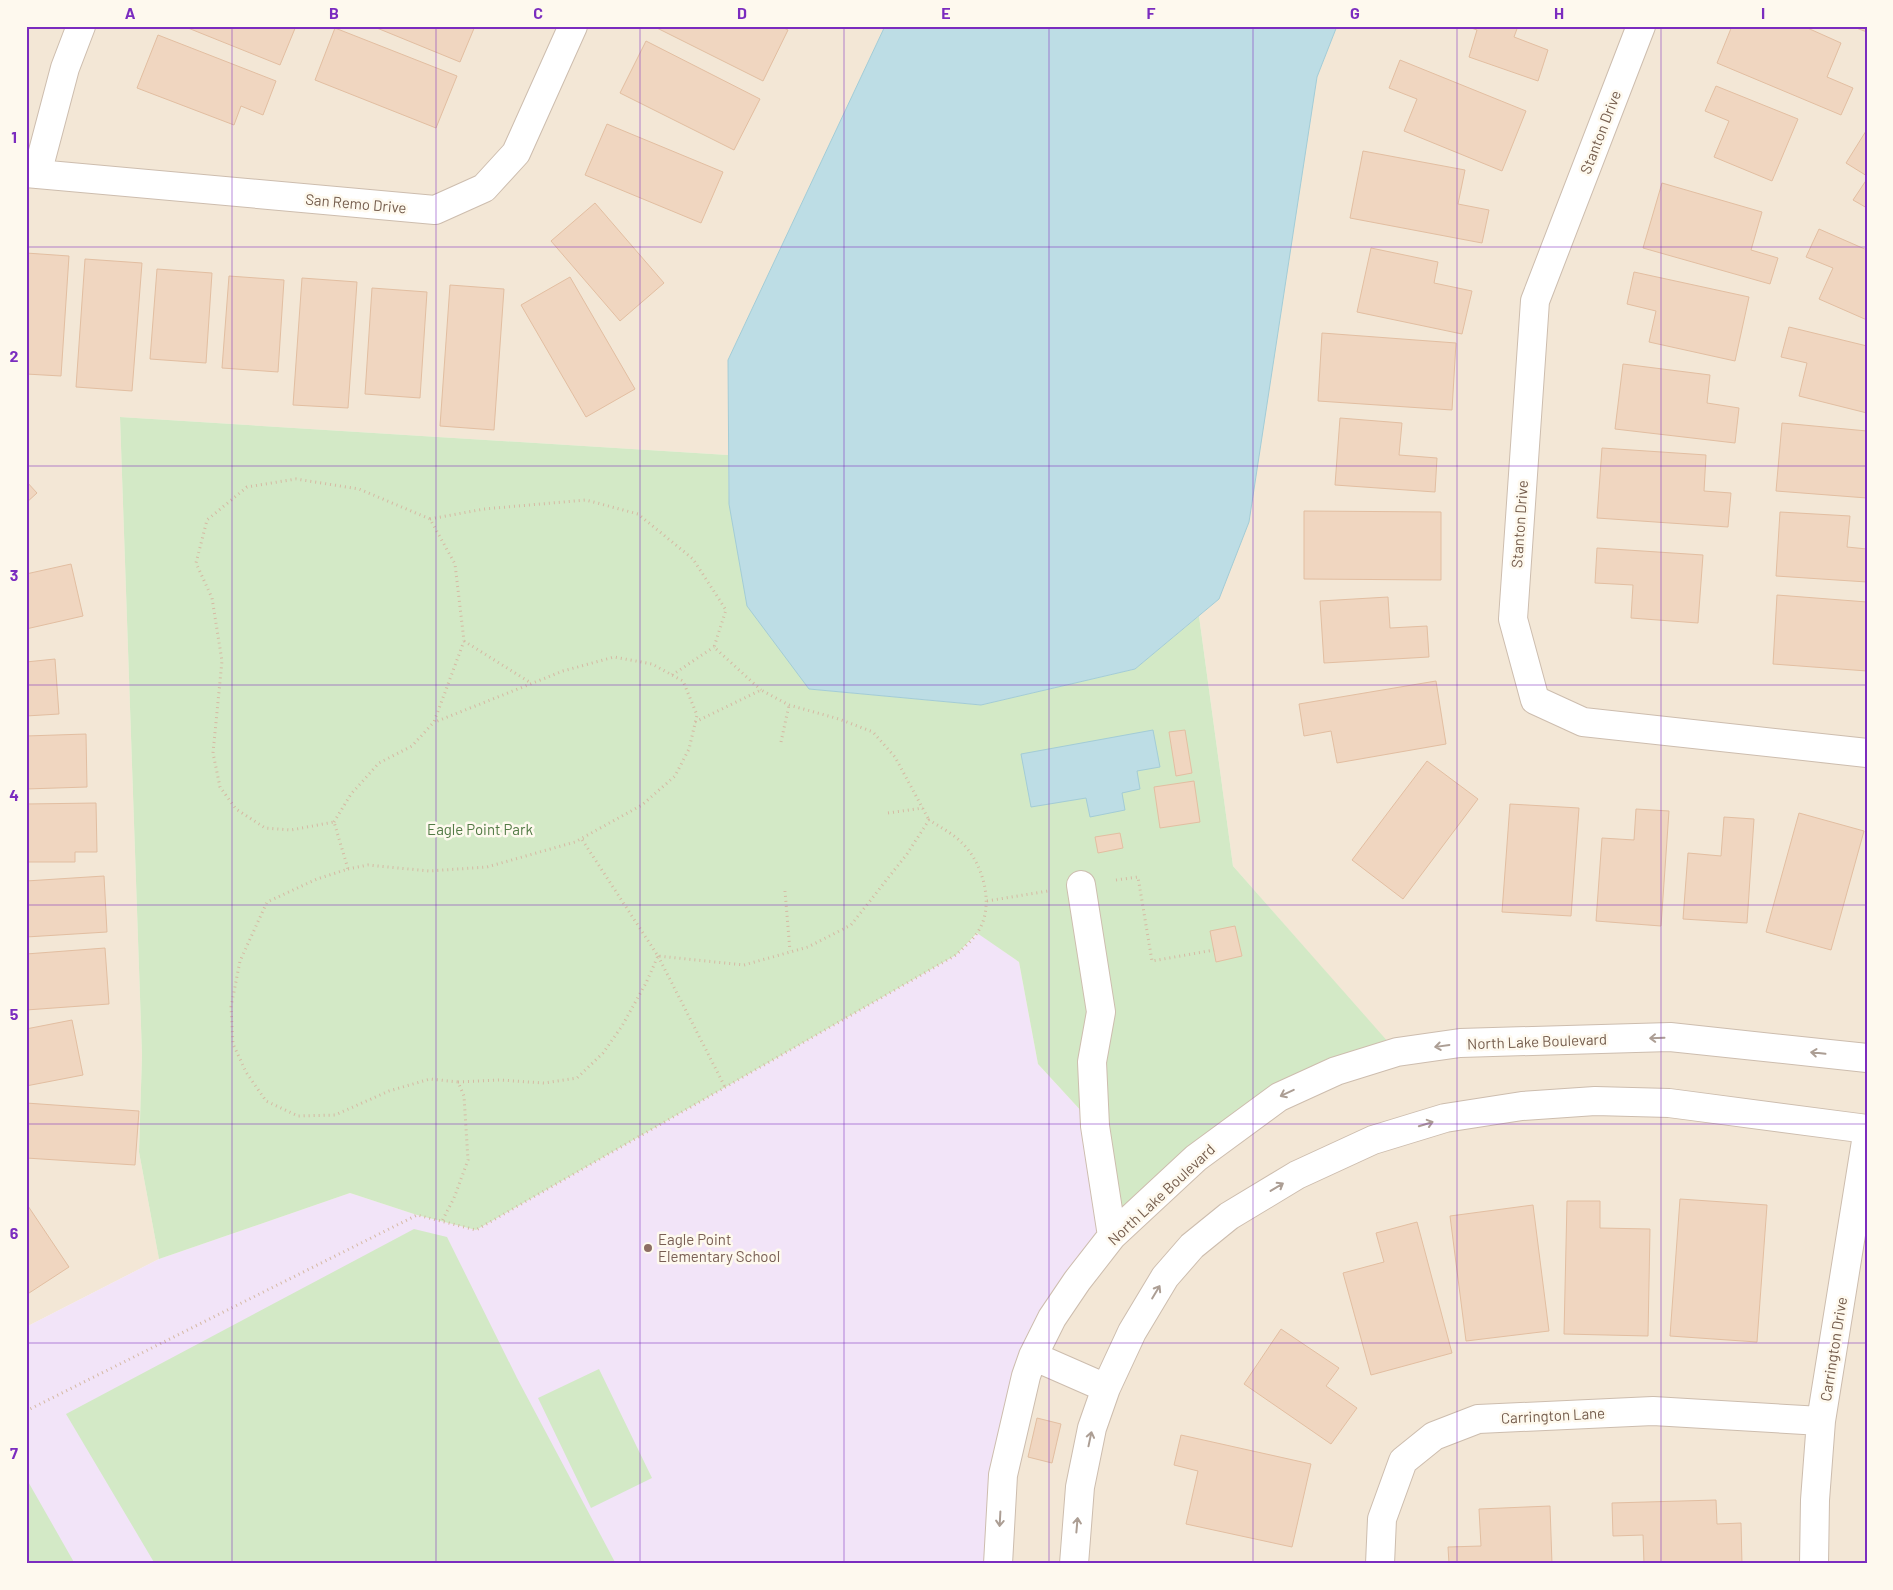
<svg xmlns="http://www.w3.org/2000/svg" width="1893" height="1590" viewBox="0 0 1893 1590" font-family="Barlow,sans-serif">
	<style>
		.residential { fill: #f3e7d6 }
		.education { fill: #f2e4f8 }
		.green { fill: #d3e9c6 }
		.water { fill: #bddde5; stroke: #a3ccd6 }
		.building { fill: #f0d6c0; stroke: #e2bea1 }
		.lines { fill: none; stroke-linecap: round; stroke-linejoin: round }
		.minor-casing { stroke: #cdbdae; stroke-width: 30 }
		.path { stroke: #d5b9a3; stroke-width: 3; stroke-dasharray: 1 4; stroke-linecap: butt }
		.minor { stroke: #fff; stroke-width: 28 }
		.oneway { stroke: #ac9e94 }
		.grid { fill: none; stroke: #7b2cbf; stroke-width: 1; stroke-opacity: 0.55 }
		.education-dot { fill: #8d6e63; stroke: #fef9ee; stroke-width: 2 }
		.labels { text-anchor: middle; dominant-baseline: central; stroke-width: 5; stroke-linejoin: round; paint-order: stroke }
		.street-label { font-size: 15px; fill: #755d4d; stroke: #fef9ee }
		.park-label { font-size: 15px; fill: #527a45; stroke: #fef9ee }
		.education-label { font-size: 15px; fill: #785e54; stroke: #fef9ee; text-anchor: start }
		.neatline { fill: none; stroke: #7b2cbf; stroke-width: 2 }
		.grid-label { font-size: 16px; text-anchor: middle; font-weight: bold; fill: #7b2cbf }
	</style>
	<rect width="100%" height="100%" fill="#fcf5e8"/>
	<path class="residential" d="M26 26H885L728 360V455L120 417 142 1055 139 1152 159 1259 26 1327Z
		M1337 26H1867V1564H998L1003 1475 1077 1281 1279 1097 1396 1052 1233 866 1199 616 1219 599 1317 77Z"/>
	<path class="education" d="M978 933 1019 962 1038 1064 1095 1126 1112 1236 1033 1356 998 1564H26V1327L159 1259 350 1193 417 1215 476 1230 956 955Z"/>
	<path class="green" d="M120 417 728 455 729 504 809 689 981 705 1135 669 1199 616 1233 866 1397 1052 1336 1071 1112 1236 1095 1126 1038 1064 1019 962 977 933 956 955 476 1230 417 1215 350 1193 159 1259 139 1152 142 1055Z
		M414 1229 447 1237 517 1378 616 1564H155L66 1414Z
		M599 1369 652 1478 591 1508 538 1398Z
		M26 1478 75 1564H26Z"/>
	<path class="water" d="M885 26H1337L1317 77 1249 522 1219 599 1135 669 981 705 809 689 747 606 729 504 728 360Z
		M1153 730 1160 767 1137 771 1140 789 1122 793 1125 810 1090 817 1086 798 1031 807 1021 754Z"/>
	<path class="building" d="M183 26H296L280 65Z
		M372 26H475L460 62Z
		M653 26H780L788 30 763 81Z
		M1466 26H1518L1514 37 1548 50 1538 81 1469 57 1477 30Z
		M1732 26H1803L1841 43 1827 77 1853 88 1841 115 1717 63Z
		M1851 26H1867V32Z
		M335 28 457 76 436 128 315 80Z
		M158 35 276 81 263 115 241 106 234 125 137 88Z
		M646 41 760 99 734 150 620 93Z
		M1400 60 1526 111 1502 171 1404 131 1417 99 1389 88Z
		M1716 86 1798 119 1772 181 1714 157 1729 121 1705 111Z
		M607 124 723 172 701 223 585 175Z
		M1866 131H1867V176L1846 163Z
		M1363 151 1465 170 1458 204 1489 210 1482 243 1350 218Z
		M1867 179V208L1853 200Z
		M1662 183 1762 212 1751 250 1778 258 1770 284 1643 248Z
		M595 203 664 283 620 321 551 241Z
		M1819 229 1867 250V320L1819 299 1833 268 1806 257Z
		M1371 248 1438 262 1434 283 1472 291 1462 334 1357 312Z
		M26 253 69 256 61 376 26 374Z
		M85 259 142 263 132 391 76 387Z
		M157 269 212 273 206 363 150 359Z
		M1634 272 1749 297 1735 361 1649 342 1656 311 1627 304Z
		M229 276 284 280 278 372 222 368Z
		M570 277 635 389 586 417 521 305Z
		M302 278 357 282 348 408 293 405Z
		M450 285 504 289 494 430 440 426Z
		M372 288 427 292 420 398 365 394Z
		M1789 327 1867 346V413L1799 396 1807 363 1781 357Z
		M1322 333 1456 343 1452 410 1318 401Z
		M1623 364 1710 375 1707 403 1739 408 1735 443 1615 429Z
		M1340 418 1402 423 1399 455 1437 458 1435 492 1335 485Z
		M1782 423 1867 431V498L1776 491Z
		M1602 448 1706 455 1704 491 1731 493 1728 527 1597 518Z
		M26 481 37 493 26 503Z
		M1304 511 1441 512V580L1304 579Z
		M1780 512 1850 516 1847 547 1867 549V582L1776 576Z
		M1597 548 1703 555 1698 623 1631 618 1633 585 1595 583Z
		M71 564 83 616 26 629V574Z
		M1777 595 1867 602V671L1773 664Z
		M1388 597 1390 628 1427 626 1429 657 1324 663 1320 601Z
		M55 659 59 714 26 716V662Z
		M1436 681 1446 744 1337 763 1331 731 1304 736 1299 704Z
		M1185 730 1192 773 1176 776 1169 732Z
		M86 734 87 787 26 789V736Z
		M1427 761 1478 799 1403 899 1352 860Z
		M1194 781 1200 822 1160 828 1154 787Z
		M96 803 97 852H75V862H26V804Z
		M1510 804 1579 808 1571 916 1502 912Z
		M1636 809 1669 811 1661 926 1596 921 1602 838 1634 840Z
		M1799 813 1864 831 1831 950 1766 932Z
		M1724 817 1754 819 1747 923 1683 919 1688 853 1721 856Z
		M1120 833 1123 848 1098 853 1095 837Z
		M104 876 107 932 26 937V881Z
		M1235 926 1242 956 1216 962 1210 931Z
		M105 948 109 1004 26 1010V954Z
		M72 1020 83 1075 26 1086V1029Z
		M26 1103 139 1111 135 1165 26 1158Z
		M1680 1199 1767 1205 1757 1342 1670 1336Z
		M1567 1201H1600V1228L1650 1229 1648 1336 1564 1334Z
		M26 1203 69 1267 26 1295Z
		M1533 1205 1549 1331 1466 1341 1450 1216Z
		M1417 1222 1452 1353 1371 1375 1343 1273 1384 1262 1376 1233Z
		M1281 1329 1339 1368 1326 1386 1357 1408 1331 1444 1244 1384Z
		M1037 1418 1061 1424 1052 1463 1028 1457Z
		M1181 1435 1311 1464 1292 1547 1186 1524 1198 1471 1174 1465Z
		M1716 1500 1717 1524 1741 1523 1742 1564H1644L1643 1535 1613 1536 1612 1503Z
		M1550 1506 1552 1564H1449L1448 1547 1481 1546 1479 1509Z
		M1205 1562 1232 1564H1204Z"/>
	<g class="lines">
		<g class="minor-casing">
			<path id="minor" d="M1641 26 1535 301 1513 619 1535 700 1583 722 1867 753
				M26 173 435 210 484 188 516 153 573 26
				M37 174 65 68 81 26
				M1081 885 1101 1012 1092 1062 1095 1126 1112 1236
				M1033 1356 1106 1388
				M998 1564 1003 1475 1026 1376 1033 1356 1052 1318 1077 1281 1112 1236 1196 1158 1279 1097 1336 1071 1397 1052 1460 1043 1670 1037 1867 1058
				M1074 1564 1080 1487 1092 1428 1106 1388 1132 1332 1165 1277 1192 1246 1229 1216 1297 1175 1373 1140 1445 1118 1522 1106 1595 1101 1669 1103 1867 1129
				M1380 1564 1382 1519 1403 1461 1434 1436 1478 1419 1653 1411 1821 1421
				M1814 1564 1815 1500 1821 1421 1867 1135"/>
		</g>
		<path class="path" d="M430 519 484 509 586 500 638 514 693 559 726 610 714 647 761 690
			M464 641 531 683
			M672 675 714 647
			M695 722 761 690 789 705 839 719 873 732 895 757 929 820
			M781 742 789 705
			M888 813 923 808
			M334 822 351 794 379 763 412 746 434 722 464 641 455 564 430 519 359 489 296 479 247 487 207 520 196 563 212 598 222 661 213 753 220 787 236 809 265 828 291 830 334 822 348 869 317 879 267 902 240 961 231 1007 233 1044 246 1072 266 1101 298 1116 335 1115 389 1091 430 1079 458 1082 464 1096 468 1160 454 1198 442 1221
			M348 869 368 865 429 871 487 867 575 842 642 805 675 776 689 749 697 715 683 681 652 664 614 657 563 671 435 722
			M1116 880 1138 877 1152 961 1214 950
			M785 891 790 951
			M987 901 1048 891
			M658 956 725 1087
			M458 1082 500 1080 544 1083 577 1078 603 1053 622 1026 646 983 658 956 581 838
			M26 1411 417 1215 476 1230 956 955C963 948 972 941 977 933 996 907 983 862 961 842 952 833 940 827 929 820L907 854 851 925 808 947 744 965 658 956"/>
		<use href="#minor" class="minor"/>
	</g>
	<defs><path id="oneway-shaft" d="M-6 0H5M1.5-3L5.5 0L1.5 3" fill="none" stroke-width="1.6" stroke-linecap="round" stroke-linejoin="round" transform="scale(1.25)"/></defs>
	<g class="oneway">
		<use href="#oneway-shaft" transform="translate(1657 1038) rotate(178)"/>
		<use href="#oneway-shaft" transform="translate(1442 1046) rotate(172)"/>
		<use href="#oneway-shaft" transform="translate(1818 1053) rotate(-174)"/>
		<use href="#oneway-shaft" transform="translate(1287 1093) rotate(155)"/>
		<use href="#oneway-shaft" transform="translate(1426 1124) rotate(-17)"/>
		<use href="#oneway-shaft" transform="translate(1277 1187) rotate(-31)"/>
		<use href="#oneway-shaft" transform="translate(1156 1292) rotate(-59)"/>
		<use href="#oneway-shaft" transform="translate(1090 1439) rotate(-78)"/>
		<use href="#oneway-shaft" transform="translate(1000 1519) rotate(93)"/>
		<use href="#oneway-shaft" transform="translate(1077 1525) rotate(-85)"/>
	</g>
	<path class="grid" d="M232 26V1564M436 26V1564M640 26V1564M844 26V1564M1049 26V1564M1253 26V1564M1457 26V1564M1661 26V1564M26 247H1867M26 466H1867M26 685H1867M26 905H1867M26 1124H1867M26 1343H1867"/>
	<circle class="education-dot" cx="648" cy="1248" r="5"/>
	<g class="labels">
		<g class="street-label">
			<text transform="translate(1600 132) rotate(-69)">Stanton Drive</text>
			<text transform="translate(356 203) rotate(5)">San Remo Drive</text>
			<text transform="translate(1519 524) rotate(-86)">Stanton Drive</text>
			<text transform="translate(1537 1041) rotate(-2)">North Lake Boulevard</text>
			<text transform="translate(1161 1194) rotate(-43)">North Lake Boulevard</text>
			<text transform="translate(1833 1349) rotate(-81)">Carrington Drive</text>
			<text transform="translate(1553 1415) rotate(-3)">Carrington Lane</text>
		</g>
		<g class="park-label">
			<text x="480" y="829">Eagle Point Park</text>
		</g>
		<g class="education-label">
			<text x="658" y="1239">Eagle Point<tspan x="658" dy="17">Elementary School</tspan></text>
		</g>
	</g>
	<rect width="1893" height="1590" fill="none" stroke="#fef9ee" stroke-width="55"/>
	<rect x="28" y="28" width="1838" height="1534" class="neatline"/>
	<g class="grid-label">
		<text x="130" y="19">A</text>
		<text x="334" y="19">B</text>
		<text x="538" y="19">C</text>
		<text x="742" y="19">D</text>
		<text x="946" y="19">E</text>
		<text x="1151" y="19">F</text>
		<text x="1355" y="19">G</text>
		<text x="1559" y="19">H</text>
		<text x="1763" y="19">I</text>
		<text x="14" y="143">1</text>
		<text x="14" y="362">2</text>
		<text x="14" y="581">3</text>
		<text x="14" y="801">4</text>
		<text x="14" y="1020">5</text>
		<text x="14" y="1239">6</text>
		<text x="14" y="1459">7</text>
	</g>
</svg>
